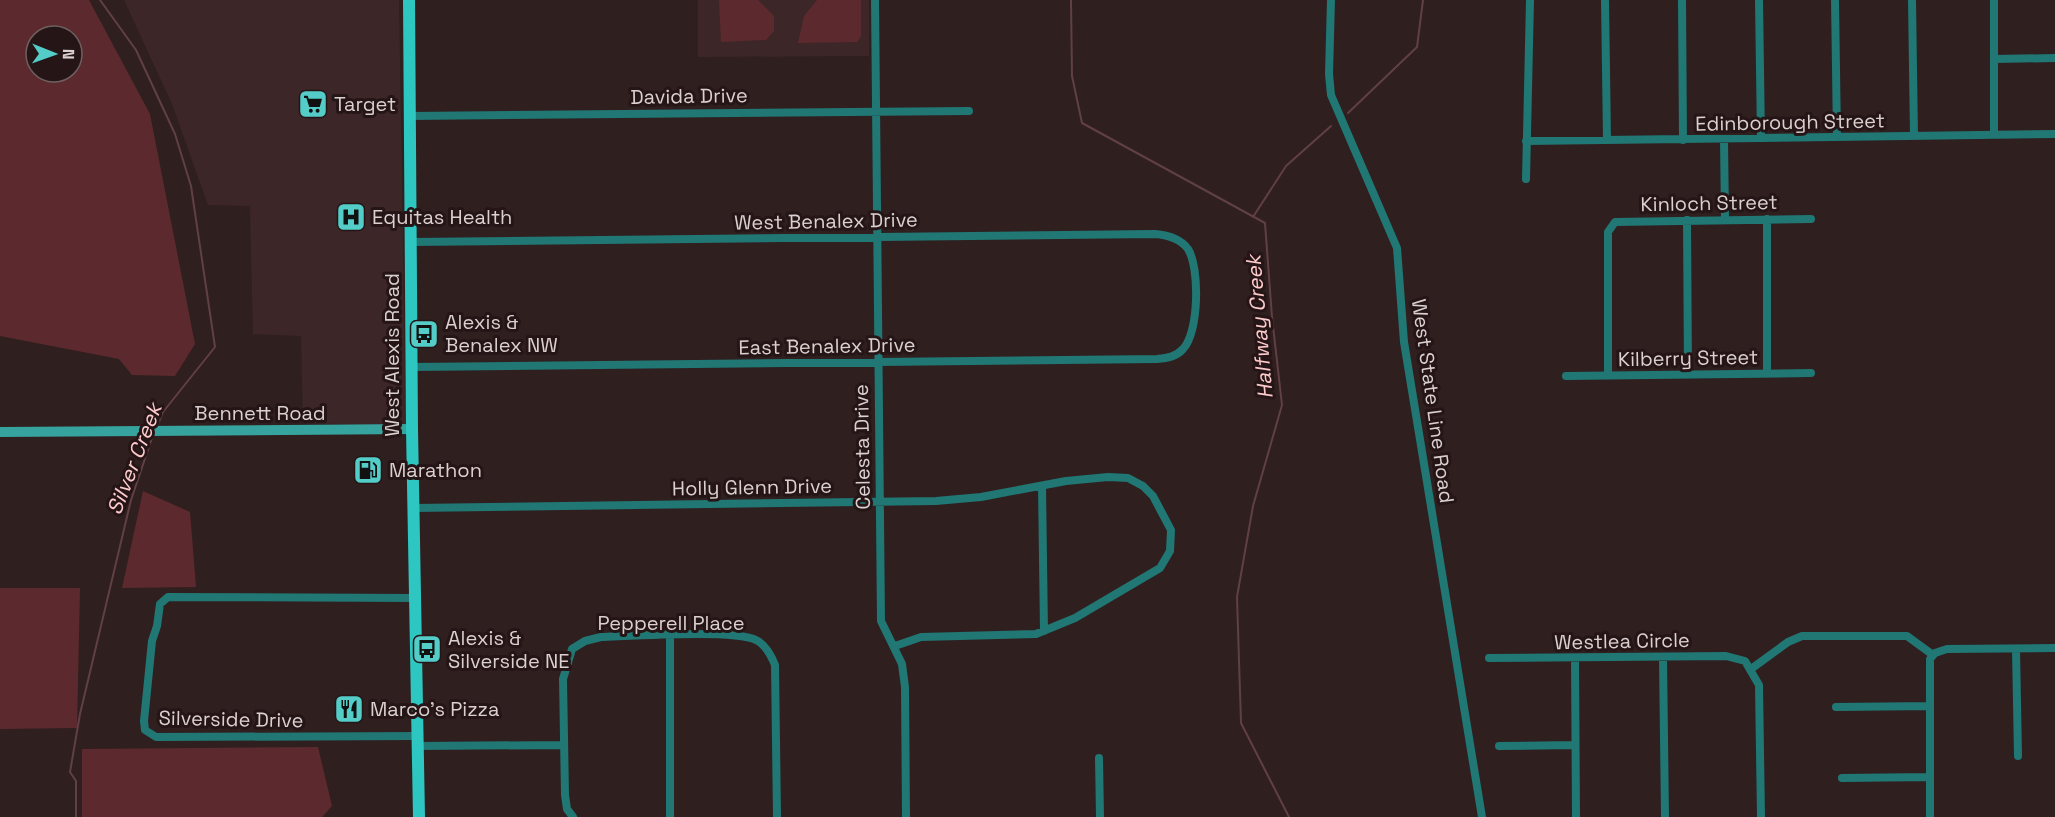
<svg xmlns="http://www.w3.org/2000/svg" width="2055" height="817" viewBox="0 0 2055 817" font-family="'Space Grotesk',sans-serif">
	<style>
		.built { fill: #3d2627 }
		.green { fill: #5c2a2e; fill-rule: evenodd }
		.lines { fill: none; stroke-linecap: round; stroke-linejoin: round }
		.stream { stroke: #614045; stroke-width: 2 }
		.street { stroke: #207774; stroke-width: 8 }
		.secondary { stroke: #37a39e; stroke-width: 10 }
		.primary { stroke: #2ec6c1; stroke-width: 12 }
		.labels { text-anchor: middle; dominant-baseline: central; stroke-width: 6; stroke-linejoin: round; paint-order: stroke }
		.street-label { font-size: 20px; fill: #dbd0d0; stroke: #251516 }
		.poi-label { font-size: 20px; fill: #dbd0d0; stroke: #251516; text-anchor: start }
		.water-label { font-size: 21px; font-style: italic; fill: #fecbcc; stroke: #251516 }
	</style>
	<rect width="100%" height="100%" fill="#2f1f1f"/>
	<path class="built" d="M124 0H399L406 426 303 423 301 336 253 334 250 206 208 205 172 104Z
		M698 0H869V56L698 57Z"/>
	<path class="green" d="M0 0H89L150 114 195 344 175 376 132 375 119 359 0 336ZM36 36H72V72H36Z
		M719 0H758L774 16V31L766 40 721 42Z
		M817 0H861V36L857 42 798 43 804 16Z
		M143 491 190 512 196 587 122 588Z
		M0 588H80L77 728 0 729Z
		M318 747 332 806 322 817H82V749Z"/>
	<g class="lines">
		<path class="stream" d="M100 0 136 50 175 134 191 186 215 347 163 412 157 427
			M1071 0 1072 76 1082 123 1265 223 1272 317 1282 405 1253 506 1237 597 1241 723 1289 817
			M1348 113 1417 47 1423 0
			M1253 217 1286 166 1331 126
			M76 817V781L70 772 80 714 131 500 153 435"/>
		<path class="street" d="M875 0 881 621 902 664 905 687 906 817
			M1331 0 1329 74 1331 95 1397 248 1404 342 1482 817
			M1605 0 1607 140
			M1682 0 1683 140
			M1759 0 1761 138
			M1835 0 1837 137
			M1912 0 1914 136
			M1994 0V135
			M1994 59 2055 58
			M410 116 969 111
			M1724 139 1725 219
			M1526 141 2055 134
			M1526 179 1530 0
			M1767 219V373
			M1687 220 1688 374
			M411 242 1155 234C1168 235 1180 238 1188 249 1200 268 1199 333 1183 349 1176 357 1167 358 1157 359L412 367
			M1608 375V232L1615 222 1811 219
			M1566 376 1811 373
			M1042 486 1044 631
			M413 508 936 501 981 497 1066 481 1108 477 1128 478 1143 486 1153 496 1171 530 1170 551 1160 568 1075 618 1036 634 921 637 895 646
			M415 598 168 597 160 604 157 626 152 641 144 721 145 730 156 737 418 736
			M670 636V817
			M2016 649 2018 756
			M1663 657 1665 817
			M1489 658 1726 656 1745 661 1759 685 1761 817
			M1575 658 1576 817
			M1751 669 1788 642 1802 636H1907L1933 655
			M1836 707 1929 706
			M418 746 564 745
			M1499 746 1575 745
			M1099 758 1100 817
			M1842 778 1930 777
			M573 817 567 809 565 795 563 679 572 649 585 641 601 637C630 636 736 629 756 640 766 645 771 655 775 665L777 817
			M1930 817V659L1935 653 1947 649 2055 648"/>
		<path class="secondary" d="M0 432 412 429"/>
		<path class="primary" d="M409 0 412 429 419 817"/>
	</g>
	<defs>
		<g id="supermarket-square" transform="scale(1.5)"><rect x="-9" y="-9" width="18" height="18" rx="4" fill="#54cdc8" stroke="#251516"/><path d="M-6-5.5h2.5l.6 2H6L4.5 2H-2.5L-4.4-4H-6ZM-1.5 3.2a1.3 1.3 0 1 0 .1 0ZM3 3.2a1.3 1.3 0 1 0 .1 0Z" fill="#111"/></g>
		<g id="hospital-square" transform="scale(1.5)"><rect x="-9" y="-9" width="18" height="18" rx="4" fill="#54cdc8" stroke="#251516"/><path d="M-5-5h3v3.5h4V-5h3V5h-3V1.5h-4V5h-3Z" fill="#111"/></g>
		<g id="bus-square" transform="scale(1.5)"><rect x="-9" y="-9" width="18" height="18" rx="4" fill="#54cdc8" stroke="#251516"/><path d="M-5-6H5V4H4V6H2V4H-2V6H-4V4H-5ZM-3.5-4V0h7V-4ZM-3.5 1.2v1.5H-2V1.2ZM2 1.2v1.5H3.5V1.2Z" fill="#111"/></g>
		<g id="fuel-square" transform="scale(1.5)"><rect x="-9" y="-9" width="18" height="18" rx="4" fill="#54cdc8" stroke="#251516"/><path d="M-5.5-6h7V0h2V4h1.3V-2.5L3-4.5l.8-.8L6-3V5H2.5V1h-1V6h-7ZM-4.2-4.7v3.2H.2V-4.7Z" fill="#111"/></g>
		<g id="restaurant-square" transform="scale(1.5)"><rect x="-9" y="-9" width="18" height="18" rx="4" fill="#54cdc8" stroke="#251516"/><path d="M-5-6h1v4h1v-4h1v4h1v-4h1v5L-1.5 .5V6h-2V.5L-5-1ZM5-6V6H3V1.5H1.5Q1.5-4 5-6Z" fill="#111"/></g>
	</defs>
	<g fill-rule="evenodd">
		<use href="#supermarket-square" x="313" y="104"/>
		<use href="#hospital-square" x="351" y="217"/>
		<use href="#bus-square" x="424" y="334"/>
		<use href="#fuel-square" x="368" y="470"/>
		<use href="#bus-square" x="427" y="649"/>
		<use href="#restaurant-square" x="349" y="709"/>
	</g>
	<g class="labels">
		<g class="street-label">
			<text transform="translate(689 96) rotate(-1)">Davida Drive</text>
			<text transform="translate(1790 122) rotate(-1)">Edinborough Street</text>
			<text transform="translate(1709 203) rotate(-1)">Kinloch Street</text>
			<text transform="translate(826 221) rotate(-1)">West Benalex Drive</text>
			<text transform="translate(827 346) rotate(-1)">East Benalex Drive</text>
			<text transform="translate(392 355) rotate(-90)">West Alexis Road</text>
			<text transform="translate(1688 358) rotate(-1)">Kilberry Street</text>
			<text transform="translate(1433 401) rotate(82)">West State Line Road</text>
			<text x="260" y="413">Bennett Road</text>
			<text transform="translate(862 447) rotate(-91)">Celesta Drive</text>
			<text transform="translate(752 487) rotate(-1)">Holly Glenn Drive</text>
			<text x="671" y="623">Pepperell Place</text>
			<text transform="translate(1622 641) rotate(-1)">Westlea Circle</text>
			<text transform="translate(231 719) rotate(1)">Silverside Drive</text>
		</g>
		<g class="poi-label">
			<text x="334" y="104">Target</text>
			<text x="372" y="217">Equitas Health</text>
			<text x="445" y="322">Alexis &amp;<tspan x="445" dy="23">Benalex NW</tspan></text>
			<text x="389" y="470">Marathon</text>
			<text x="448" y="638">Alexis &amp;<tspan x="448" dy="23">Silverside NE</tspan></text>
			<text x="370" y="709">Marco's Pizza</text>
		</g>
		<g class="water-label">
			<text transform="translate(1259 327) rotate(-95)">Halfway Creek</text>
			<text transform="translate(134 459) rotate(-69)">Silver Creek</text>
		</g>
	</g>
	<g transform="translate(54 54) rotate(91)"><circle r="28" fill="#251516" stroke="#6e6060" stroke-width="1.5"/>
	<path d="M0-4.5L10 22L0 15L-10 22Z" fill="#54cdc8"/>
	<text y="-9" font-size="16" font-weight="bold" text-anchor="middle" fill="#dbd0d0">N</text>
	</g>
</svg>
